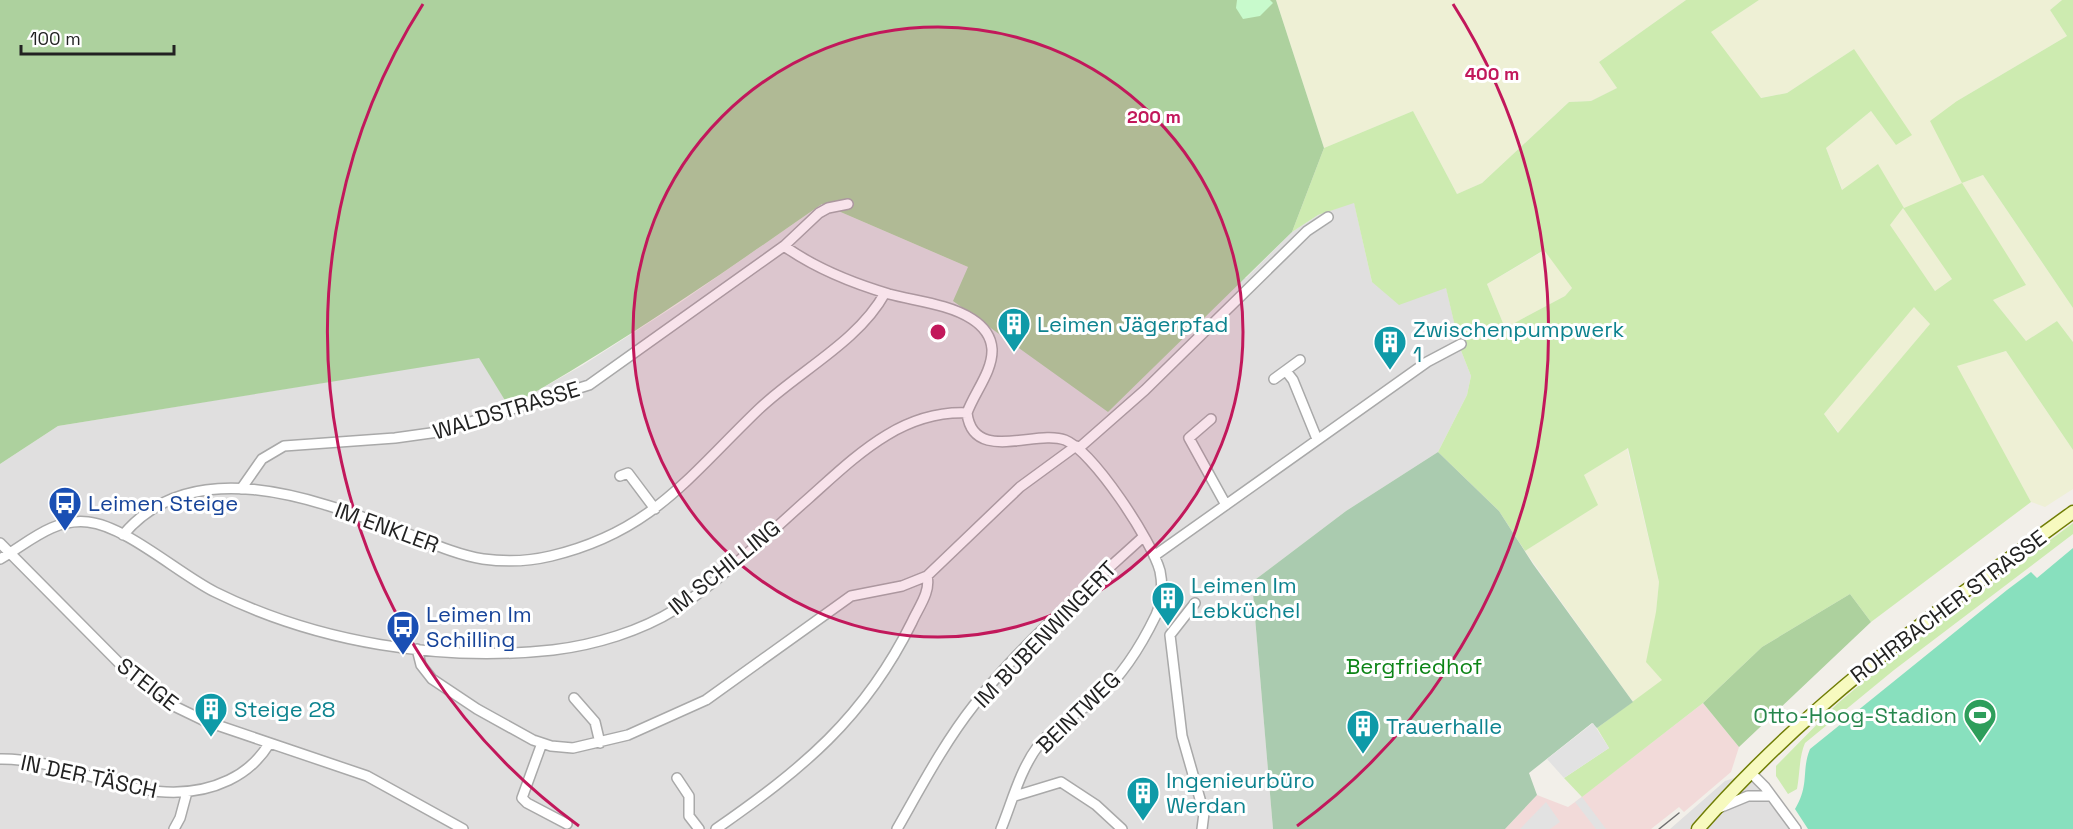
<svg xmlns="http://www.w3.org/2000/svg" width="2073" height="829" viewBox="0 0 2073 829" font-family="'Space Grotesk',sans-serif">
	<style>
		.residential { fill: #e0dfdf }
		.commercial { fill: #f2dad9 }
		.farmland { fill: #eef0d5 }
		.grass { fill: #cdebb0; fill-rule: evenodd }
		.forest { fill: #add19e }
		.cemetery { fill: #aacbaf }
		.park { fill: #c8facc }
		.pitch { fill: #88e0be }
		.parking { fill: #e2e2e2 }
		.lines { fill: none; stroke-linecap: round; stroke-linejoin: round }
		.minor-casing { stroke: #a9a9a9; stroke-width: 12 }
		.secondary-casing { stroke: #707d05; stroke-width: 15 }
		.minor { stroke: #fff; stroke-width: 9 }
		.secondary { stroke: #f7fabf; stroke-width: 12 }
		.tram { stroke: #707070; stroke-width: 1.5 }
		.ring { fill: none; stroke: #c2185b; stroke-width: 3 }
		.labels { text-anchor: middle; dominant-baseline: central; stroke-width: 6; stroke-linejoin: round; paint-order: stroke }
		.culture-label { font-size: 22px; fill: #0d838f; stroke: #fff; text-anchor: start }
		.street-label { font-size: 22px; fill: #222; stroke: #fff }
		.transit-label { font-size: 22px; fill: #164399; stroke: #fff; text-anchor: start }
		.park-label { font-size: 22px; fill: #0c8416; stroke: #fff }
		.leisure-label { font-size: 22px; fill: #27864d; stroke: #fff; text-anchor: end }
		.centre { fill: #c2185b; stroke: #fff; stroke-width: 3 }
		.ring-label { font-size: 18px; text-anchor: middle; font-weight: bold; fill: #c2185b; stroke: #fff; stroke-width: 6; stroke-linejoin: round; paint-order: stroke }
	</style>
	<rect width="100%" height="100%" fill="#f2efe9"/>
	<path class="residential" d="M1354 202 1372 282 1446 287 1460 348 1471 376 1467 395 1438 452 1346 511 1252 582 1273 829H0V464L58 426 479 357 509 407 583 365 678 304 822 204 968 267 1246 278 1292 232 1318 215Z
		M1749 773 1790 829H1670L1725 781Z"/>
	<path class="commercial" d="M1703 703 1739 747 1731 772 1684 812 1679 807 1651 829H1505L1537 795 1568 807 1575 802Z"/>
	<path class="farmland" d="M1276 0H1686L1599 62 1617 88 1591 101 1569 102 1482 183 1457 194 1413 111 1324 148Z
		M1759 0H2062L2050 10 2067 36 1957 101 1962 183 1983 175 2073 308V342L2057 321 2026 341 1992 299 2026 285 1952 279 1935 291 1889 225 1879 165 1843 191 1826 148 1871 111 1896 144 1854 49 1787 93 1760 98 1710 32Z
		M1545 250 1572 288 1565 296 1505 328 1487 284Z
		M1914 306 1930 324 1839 433 1824 414Z
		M2006 351 2073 450V489L2045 507 2031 502 1956 366Z
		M1627 448 1659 582 1656 612 1663 680 1633 702 1525 551 1597 505 1584 475Z"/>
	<path class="grass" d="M1686 0H1759L1711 32 1761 98 1787 93 1854 49 1912 135 1896 145 1871 111 1826 148 1842 190 1878 164 1904 208 1962 183 1930 121 1957 101 2067 36 2050 10 2062 0H2073V308L1983 175 1962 183 2026 285 1993 300 2026 341 2057 321 2073 342V450L2006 351 1957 366 2031 502 1871 622 1850 594 1762 647 1703 703 1582 797 1564 778 1609 748 1597 728 1662 680 1646 662 1656 612 1659 582 1628 448 1584 475 1598 505 1525 551 1499 511 1438 452 1467 395 1471 376 1460 348 1446 288 1399 305 1372 282 1354 203 1318 215 1292 232 1324 148 1413 111 1457 194 1482 183 1569 102 1591 101 1617 88 1599 62ZM1903 208 1952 279 1935 291 1890 225ZM1544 250 1572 288 1565 296 1505 328 1487 284ZM1914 307 1930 324 1838 433 1824 414Z
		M2073 523V534L1894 670 1805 743C1799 757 1800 773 1797 789L1788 794 1776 776V766L1837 704 1881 667Z"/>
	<path class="forest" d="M0 0H1276L1324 148 1292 232 1108 412 953 301 968 267 822 204C720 275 618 346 509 407L479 358 58 426 0 464Z
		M1850 594 1871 622 1739 747 1703 703 1762 647Z"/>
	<path class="cemetery" d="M1438 452 1499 511 1533 564 1633 702 1597 728 1592 723 1529 773 1537 795 1505 829H1273L1252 582 1346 511Z"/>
	<path class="park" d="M1237 0H1270L1273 3 1260 16 1243 19 1236 8Z"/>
	<path class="pitch" d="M2073 548V829H1808L1795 809C1810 784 1801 771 1810 749L2007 590 2031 572 2037 578Z"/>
	<path class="parking" d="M1593 723 1609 748 1564 778 1547 759Z
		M1582 797 1606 829H1596L1575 802Z
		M1546 802 1560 822 1550 829H1520Z"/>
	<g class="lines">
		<g class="minor-casing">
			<path id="minor" d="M784 246C815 268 852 283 889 294 915 301 949 304 972 319 983 326 991 336 992 349 993 371 974 393 967 413 973 464 1036 429 1065 440 1093 451 1152 541 1160 571 1163 586 1162 601 1156 615 1142 644 1122 676 1098 697 1079 713 1054 726 1038 746 1020 770 1012 802 1001 829
				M1286 371 1293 380 1317 439
				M1274 379 1300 360
				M1211 419 1189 438 1226 505
				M1079 448 1145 390 1307 231 1328 217
				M620 476 628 473 655 509
				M241 489 262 459 284 446 395 438 438 432 589 385 784 246 819 213 828 208 848 204
				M123 535C194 450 320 501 406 533 431 543 457 555 483 559 505 562 530 561 551 556 652 532 689 476 759 409 799 371 858 342 885 293
				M0 543 129 673 176 707 205 721 367 776 463 829
				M1154 556 1427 362 1461 344
				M0 559C28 543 53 518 88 522 126 526 179 574 215 592 318 643 440 662 553 650 595 645 641 631 676 609 724 578 767 535 809 498 855 457 901 410 967 413
				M1195 603 1170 635 1182 736 1204 813 1202 829
				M417 649 421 665 432 679 477 709 533 740 551 746 573 748 628 735 706 700 851 596 902 586 927 576 1020 487 1076 446
				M574 698 595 722 600 743
				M542 743 522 798 527 803 567 824
				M0 759C77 758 152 817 229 780 246 772 259 760 269 744
				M1750 772 1765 787 1796 829
				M677 778 689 796V816L699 829
				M1015 796 1061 782 1096 805 1122 829
				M1719 808 1748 796H1771
				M174 829 180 818 187 792
				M716 829C802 769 864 719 912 622 918 608 931 592 927 576
				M897 829C921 787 944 743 974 705 1021 644 1086 589 1143 537"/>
		</g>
		<g class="secondary-casing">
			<path id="secondary" d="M1698 829C1806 704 1940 609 2073 512"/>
		</g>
		<use href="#minor" class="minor"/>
		<use href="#secondary" class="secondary"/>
		<path class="tram" d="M1659 829 1679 813"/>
	</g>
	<circle cx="938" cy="332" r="305" fill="#c2185b" fill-opacity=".12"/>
	<g class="ring">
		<circle cx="938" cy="332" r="305"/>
		<path d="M579 826A611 611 0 0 1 423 4M1453 4A611 611 0 0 1 1297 826"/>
	</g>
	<defs>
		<g id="building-pin" transform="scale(1.725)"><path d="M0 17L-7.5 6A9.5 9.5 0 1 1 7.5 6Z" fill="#0f9aa8" stroke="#fff"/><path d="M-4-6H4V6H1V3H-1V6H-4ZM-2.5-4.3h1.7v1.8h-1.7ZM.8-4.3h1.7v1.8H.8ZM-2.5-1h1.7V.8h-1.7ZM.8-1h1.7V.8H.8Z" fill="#fff"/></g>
		<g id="bus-pin" transform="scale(1.725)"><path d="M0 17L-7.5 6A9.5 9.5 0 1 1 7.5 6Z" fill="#1a4fb4" stroke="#fff"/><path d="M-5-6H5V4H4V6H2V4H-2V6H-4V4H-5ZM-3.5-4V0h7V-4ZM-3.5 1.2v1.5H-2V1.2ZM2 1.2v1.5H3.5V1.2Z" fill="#fff"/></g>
		<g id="stadium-pin" transform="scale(1.725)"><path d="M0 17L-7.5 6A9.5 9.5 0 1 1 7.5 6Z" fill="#2e9e5b" stroke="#fff"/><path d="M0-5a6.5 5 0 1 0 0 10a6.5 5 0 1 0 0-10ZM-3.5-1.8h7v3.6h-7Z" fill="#fff"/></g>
	</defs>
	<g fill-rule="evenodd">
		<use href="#building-pin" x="1014" y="324"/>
		<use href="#building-pin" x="1390" y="342"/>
		<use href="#bus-pin" x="65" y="503"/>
		<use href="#building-pin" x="1168" y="598"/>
		<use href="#bus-pin" x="403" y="627"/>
		<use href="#building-pin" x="211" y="709"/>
		<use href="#stadium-pin" x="1980" y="715"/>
		<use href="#building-pin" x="1363" y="726"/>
		<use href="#building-pin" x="1143" y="793"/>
	</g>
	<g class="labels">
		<g class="culture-label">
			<text x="1037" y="324">Leimen Jägerpfad</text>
			<text x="1413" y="329">Zwischenpumpwerk<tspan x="1413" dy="25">1</tspan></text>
			<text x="1191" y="585">Leimen Im<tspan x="1191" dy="25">Lebküchel</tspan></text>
			<text x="234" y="709">Steige 28</text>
			<text x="1386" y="726">Trauerhalle</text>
			<text x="1166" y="780">Ingenieurbüro<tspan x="1166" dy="25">Werdan</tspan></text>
		</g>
		<g class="street-label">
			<text transform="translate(506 410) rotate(-17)">WALDSTRASSE</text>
			<text transform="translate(387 527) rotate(20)">IM ENKLER</text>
			<text transform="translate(724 567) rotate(-39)">IM SCHILLING</text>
			<text transform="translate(1948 606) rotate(-37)">ROHRBACHER STRASSE</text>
			<text transform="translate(1045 634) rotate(-46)">IM BUBENWINGERT</text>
			<text transform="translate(148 684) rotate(38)">STEIGE</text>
			<text transform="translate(1078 712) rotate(-44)">BEINTWEG</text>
			<text transform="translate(89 776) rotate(12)">IN DER TÄSCH</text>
		</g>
		<g class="transit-label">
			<text x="88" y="503">Leimen Steige</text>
			<text x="426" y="614">Leimen Im<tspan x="426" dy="25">Schilling</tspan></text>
		</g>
		<g class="park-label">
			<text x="1414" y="666">Bergfriedhof</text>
		</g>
		<g class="leisure-label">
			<text x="1957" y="715">Otto-Hoog-Stadion</text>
		</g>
	</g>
	<circle cx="938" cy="332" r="9" class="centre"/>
	<g class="ring-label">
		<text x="1492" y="80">400 m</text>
		<text x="1154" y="123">200 m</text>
	</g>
	<path d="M21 45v9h153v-9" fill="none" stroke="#222222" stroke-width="3"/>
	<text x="30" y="45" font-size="18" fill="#222222" stroke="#ffffff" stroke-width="4.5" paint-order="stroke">100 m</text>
</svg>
